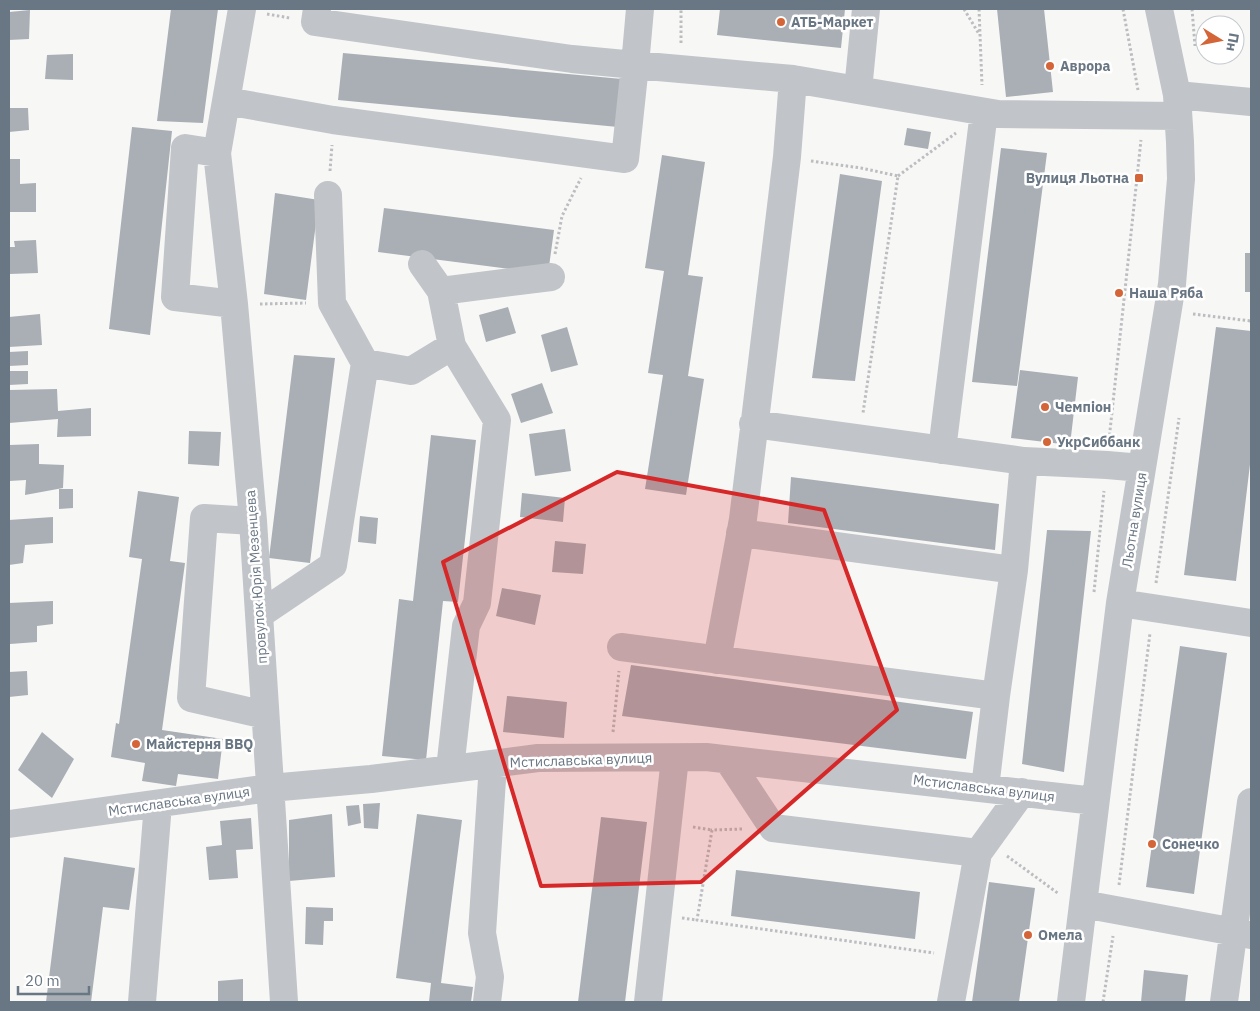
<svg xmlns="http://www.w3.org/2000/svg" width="1260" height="1011" viewBox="0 0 1260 1011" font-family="'IBM Plex Sans',sans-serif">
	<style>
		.building { fill: #a9afb5 }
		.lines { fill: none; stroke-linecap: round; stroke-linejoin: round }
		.path { stroke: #bbbdc0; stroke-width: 3; stroke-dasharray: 2.5 2.5; stroke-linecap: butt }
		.minor { stroke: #c1c4c8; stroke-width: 28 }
		.marked { fill: #d62828; fill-opacity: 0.2; stroke: #d62828; stroke-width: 4; stroke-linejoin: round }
		.poi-dot { fill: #d46538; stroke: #fff; stroke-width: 2 }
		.labels { text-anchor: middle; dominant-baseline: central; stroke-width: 5; stroke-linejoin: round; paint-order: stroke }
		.poi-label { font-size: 14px; font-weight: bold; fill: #697683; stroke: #fff; text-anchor: start }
		.street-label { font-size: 14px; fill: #697683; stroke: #fff }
	</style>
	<rect width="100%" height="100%" fill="#f7f7f5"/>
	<path class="building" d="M171 9H218L203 123 157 121Z
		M720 9H845L841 48 717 35Z
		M997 9H1044L1053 92 1006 97Z
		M30 10 29 39 9 40V12Z
		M343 53 622 79 618 127 338 100Z
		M73 54V80L45 79 47 55Z
		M9 108H28L29 130 9 132Z
		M132 127 172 131 150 335 109 329Z
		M907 128 931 132 928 149 904 145Z
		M1001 148 1047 153 1017 386 972 382Z
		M662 155 705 162 688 275 703 277 688 376 704 379 686 495 645 489 663 375 648 373 664 271 645 268Z
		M9 159H20V184L36 183V212H9Z
		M840 174 882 181 855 381 812 378Z
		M275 193 319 200 306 300 264 294Z
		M384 208 554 230 548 274 378 252Z
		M36 240 38 273 9 274V247H15L14 241Z
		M1245 253H1251V292H1245Z
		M508 307 516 333 486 342 479 315Z
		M40 314 42 345 9 347V317Z
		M567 327 578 365 551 372 541 335Z
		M1216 327 1251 331V456L1236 581 1184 575Z
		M28 351V365L9 366V352Z
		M294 355 335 358 310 563 269 558Z
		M1020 370 1078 377 1070 445 1011 438Z
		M9 371H28V384L9 385Z
		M542 383 553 413 521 423 511 394Z
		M57 389 58 411 91 408V436L57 437 58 419 9 423V390Z
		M565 429 571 471 535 476 529 434Z
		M189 431 221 432 219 466 188 464Z
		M431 435 476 440 458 602 443 601 426 760 382 756 399 599 413 601Z
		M39 444V464L64 465 63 488 25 495 26 480 9 481V445Z
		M791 477 999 504 995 550 788 523Z
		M59 489H73V508L59 509Z
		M138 491 179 497 170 561 185 563 162 730 223 739 218 779 178 774 176 786 142 781 145 763 111 757 116 723 119 724 142 559 129 557Z
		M522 493 565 498 563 522 520 517Z
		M360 516 378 518 376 544 358 542Z
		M53 517V543L25 545 23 563 9 565V520Z
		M1047 530 1091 531 1064 772 1022 764Z
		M555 541 586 544 583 574 552 572Z
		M502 588 541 595 535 625 496 616Z
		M53 601V624L37 626V642L10 644 9 603Z
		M1180 646 1227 653 1194 894 1146 887Z
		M631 665 973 712 966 759 622 716Z
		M27 671 28 695 9 697V672Z
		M507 696 567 702 564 738 503 732Z
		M42 732 74 759 52 798 18 770Z
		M380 803 378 829 364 828 363 804Z
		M359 805 361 823 348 826 346 806Z
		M332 814 335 877 289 881V820Z
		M417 814 462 820 441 983 473 987 471 1002H429L431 983 396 978Z
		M601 817 647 822 625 1002H578Z
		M251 818 253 849 236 850 238 878 209 880 206 847 222 845 220 821Z
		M64 857 135 868 129 910 103 907 91 1002H46Z
		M736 870 920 892 915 939 731 916Z
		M989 882 1035 888 1019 1002H972Z
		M306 907 333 908V921H324L323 945 305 944Z
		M1144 970 1188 975 1185 1002H1141Z
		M243 979V1002H218V981Z"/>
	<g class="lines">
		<path class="path" d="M964 9 979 34
			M979 9 982 85
			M1123 9 1138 90
			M1192 9 1195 46
			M267 14 290 18
			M681 43V9
			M811 161 861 168 898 176 863 413
			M330 171 332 145
			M898 176 956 133
			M555 254 562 216 581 178
			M260 304 306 303
			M1193 314 1251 321
			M1109 440 1141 140
			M1156 583 1179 418
			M1094 592 1104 491
			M613 732 619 671
			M693 827 712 830
			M742 829 712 830 697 920 934 953
			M1007 856 1059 894
			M1119 885 1150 633
			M682 918 697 920
			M1103 1002 1113 936"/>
		<path class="minor" d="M242 9 217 153 234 304 253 521 284 1002
			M317 9 315 22 572 59 635 65 640 9
			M858 90 866 9
			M1177 95 1251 102
			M226 101 333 120 625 159 635 65 793 79 998 114 1178 116
			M217 153 185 148 175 297 234 304
			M328 195 332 303 365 363 411 371 452 346 441 291 551 277
			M422 264 441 291
			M753 424 1024 461
			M942 450 984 112
			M253 521 204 518 191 698 265 715
			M740 533 1014 570 996 696
			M1014 570 1024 461 1107 465 1142 468
			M1120 603 1251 623
			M259 615 333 565 365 363
			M621 647 996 696 985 788
			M717 660 743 519 787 157 793 79
			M728 760 773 828 978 853 1022 792
			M450 769 466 626 477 603 497 420 452 346
			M9 824 270 788 371 779 538 758 706 757 1095 801
			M1083 904 1251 935
			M142 1002 158 804
			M487 1002 490 977 482 933 493 764
			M648 1002 675 758
			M951 1002 978 853
			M1071 1002 1120 603 1172 284 1181 179 1180 142 1177 95 1159 9
			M1224 1002 1251 802"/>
	</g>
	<path class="marked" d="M617 472 824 510 897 710 701 882 541 886 443 562Z"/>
	<g class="poi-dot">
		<circle cx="781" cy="22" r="5"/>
		<circle cx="1050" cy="66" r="5"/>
		<rect x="1134" y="173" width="10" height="10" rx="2.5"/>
		<circle cx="1119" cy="293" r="5"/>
		<circle cx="1045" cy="407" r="5"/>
		<circle cx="1047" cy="442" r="5"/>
		<circle cx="136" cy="744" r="5"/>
		<circle cx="1152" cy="844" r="5"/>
		<circle cx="1028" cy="935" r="5"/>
	</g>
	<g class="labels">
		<g class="poi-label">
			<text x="791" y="22">АТБ-Маркет</text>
			<text x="1060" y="66">Аврора</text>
			<text x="1129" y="178" text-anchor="end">Вулиця Льотна</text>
			<text x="1129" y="293">Наша Ряба</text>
			<text x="1055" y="407">Чемпіон</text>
			<text x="1057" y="442">УкрСиббанк</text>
			<text x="146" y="744">Майстерня BBQ</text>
			<text x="1162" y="844">Сонечко</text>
			<text x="1038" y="935">Омела</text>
		</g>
		<g class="street-label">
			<text transform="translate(1134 520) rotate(-81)">Льотна вулиця</text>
			<text transform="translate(256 577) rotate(-94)">провулок Юрія Мезенцева</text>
			<text transform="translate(581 760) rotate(-2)">Мстиславська вулиця</text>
			<text transform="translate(984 788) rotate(7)">Мстиславська вулиця</text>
			<text transform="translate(179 801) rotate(-8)">Мстиславська вулиця</text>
		</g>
	</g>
	<rect width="1260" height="1011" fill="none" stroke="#697683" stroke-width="20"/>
	<g transform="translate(1220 40) rotate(100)"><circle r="24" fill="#ffffff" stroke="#c3c8cd"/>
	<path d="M0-4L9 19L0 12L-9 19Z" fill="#d46538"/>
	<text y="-8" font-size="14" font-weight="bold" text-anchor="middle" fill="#697683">Пн</text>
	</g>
	<path d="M18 986v8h71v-8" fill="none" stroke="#697683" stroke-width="2.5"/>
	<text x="25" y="986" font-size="15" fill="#697683" stroke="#ffffff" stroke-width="4" paint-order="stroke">20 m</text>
</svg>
